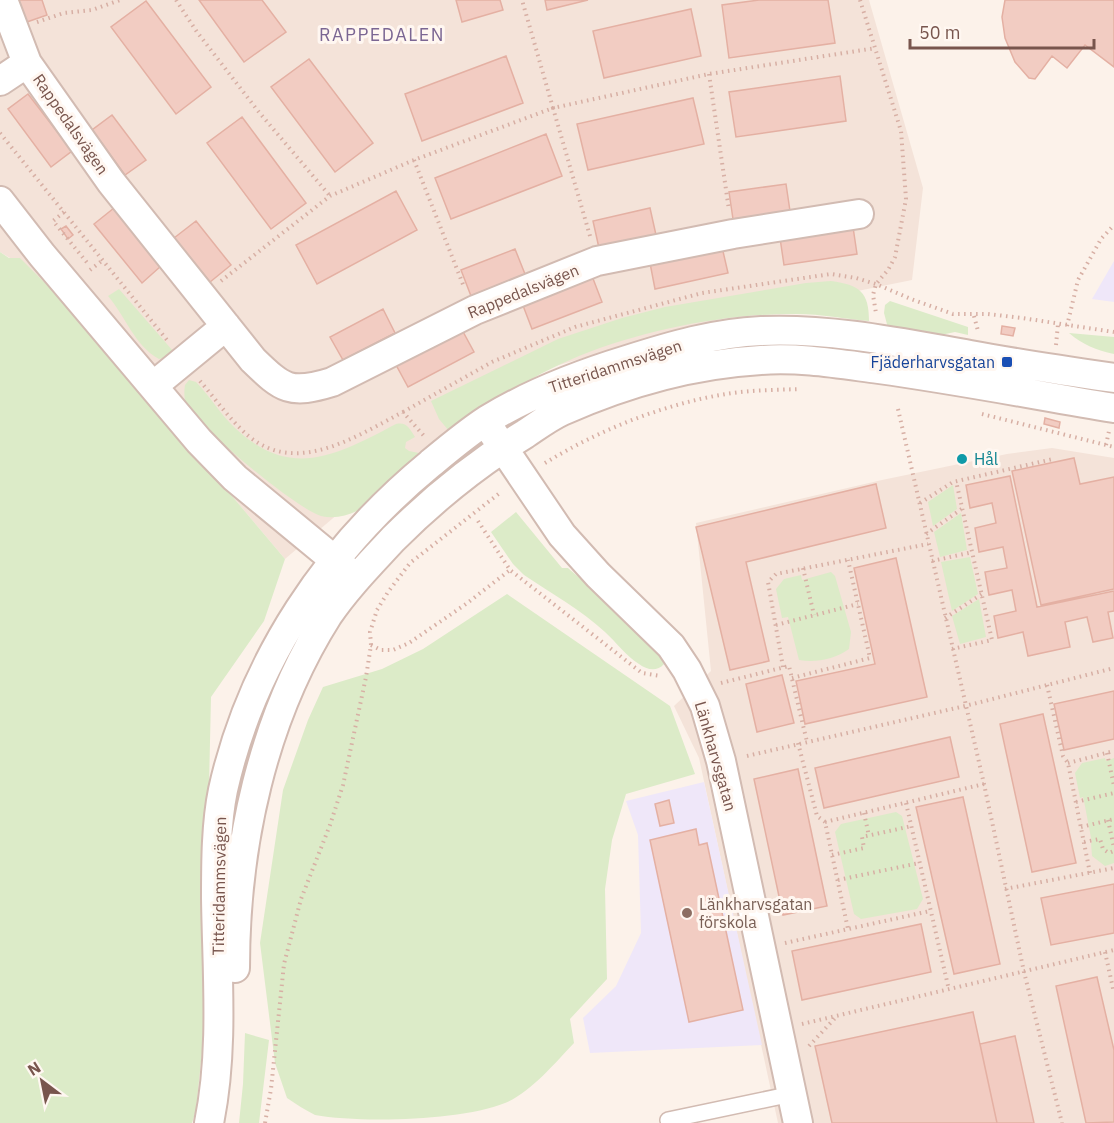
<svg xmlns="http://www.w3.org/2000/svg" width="1114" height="1123" viewBox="0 0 1114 1123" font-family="'IBM Plex Sans',sans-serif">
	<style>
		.residential { fill: #f4e3d9 }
		.education { fill: #efe7f9 }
		.green { fill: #dcebc8 }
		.building { fill: #f2ccc2; stroke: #e4b0a3; stroke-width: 1.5 }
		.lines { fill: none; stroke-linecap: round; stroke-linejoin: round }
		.lane-casing { stroke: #d2bbb2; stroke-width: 18 }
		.street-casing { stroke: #d2bbb2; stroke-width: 32 }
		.path { stroke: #d7afa4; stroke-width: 4; stroke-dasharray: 1.5 4.5; stroke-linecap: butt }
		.lane { stroke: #fff; stroke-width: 15 }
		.street { stroke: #fff; stroke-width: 28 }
		.transit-dot { fill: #1a4fb4; stroke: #fff7f1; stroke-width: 2 }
		.culture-dot { fill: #0f9aa8; stroke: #fff7f1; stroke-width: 2 }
		.education-dot { fill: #8d6e63; stroke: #fff7f1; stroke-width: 2 }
		.labels { text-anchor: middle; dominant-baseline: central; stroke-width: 6; stroke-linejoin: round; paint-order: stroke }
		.street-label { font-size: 16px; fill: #78554d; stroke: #fff7f1 }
		.transit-label { font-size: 16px; fill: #164399; stroke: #fff7f1; text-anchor: end }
		.culture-label { font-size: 16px; fill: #0d838f; stroke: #fff7f1; text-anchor: start }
		.education-label { font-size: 16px; fill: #785e54; stroke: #fff7f1; text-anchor: start }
		.neighbourhood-label { font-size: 18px; letter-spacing: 1.5px; fill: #7b6693; stroke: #fff7f1 }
	</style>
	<rect width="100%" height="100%" fill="#fcf2ea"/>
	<path class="residential" d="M0 0H869L923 188 912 280 723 318 538 371 372 485 285 559 93 331 10 258 0 252Z
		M1052 448 1114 458V1123H778L699 758 674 706 711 671 696 523 882 480 1007 454Z"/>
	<path class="education" d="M1114 261V302L1092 299Z
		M704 782 762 1045 590 1053 583 1018 616 986 641 933 638 835 626 801Z"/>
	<path class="green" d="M0 252 9 258H20L93 331 285 559 264 621 211 697 207 876 208 993 196 1110 192 1123H0Z
		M831 281C860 285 869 292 869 321 845 319 821 314 797 314 727 313 643 330 579 356 533 375 490 402 449 431L439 419 431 401 558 339 622 318 665 307 806 283Z
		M119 289 173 351 166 357 159 359C134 345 126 317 108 296Z
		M890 301 968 327V335L955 332 936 336 888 328 884 313 885 305Z
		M1069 333 1114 337V354C1096 350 1083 345 1069 333Z
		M189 380 196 382C210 396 220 414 235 428 291 481 337 455 396 424 407 422 409 428 415 437L406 442 405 448 409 451 424 454 357 511C346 516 334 519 321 516 295 508 199 428 186 403 184 398 184 391 185 385Z
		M953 485 957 509 933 526 928 502Z
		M516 512 562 568H568C590 587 654 639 664 664 657 672 647 670 639 664 626 656 616 642 605 632 581 610 551 593 524 575L513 564 491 532Z
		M961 513 967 550 940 557 934 532Z
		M970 557 978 594 952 611 941 562Z
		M831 572 835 576 851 632 849 649C835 659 816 663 799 660L788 617 782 618 776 589 784 579 801 575 802 580Z
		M507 594 670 706 695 774 626 794 612 840 605 889 607 979 570 1019 574 1043C555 1063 530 1093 505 1103 461 1121 359 1123 315 1115 305 1110 296 1104 287 1098L275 1063 260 943 283 790 308 720 323 687 382 669 423 649Z
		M979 599 986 637 960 644 952 616Z
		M1105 758 1106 761 1114 758V863L1105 866 1092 856 1091 843H1092L1084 801 1083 797 1080 798 1075 773 1082 763Z
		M896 812 902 816 923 899 917 909 861 919 854 914 835 832 841 824Z
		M245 1033 269 1040 259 1123H239L243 1084Z"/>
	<path class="building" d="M15 0H42L47 15 24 23Z
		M199 0H262L286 32 244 62Z
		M456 0H500L503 10 462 22Z
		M545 0H588L547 10Z
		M759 0H828L835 43 729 58 722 5Z
		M1005 0H1114V67L1085 45 1067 68 1052 56 1035 79 1029 78 1015 62 1005 38 1002 17Z
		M146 1 211 87 176 114 111 27Z
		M691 9 701 56 604 78 593 31Z
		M506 56 523 103 422 141 405 94Z
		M309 59 373 143 335 172 271 87Z
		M840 76 846 121 736 137 729 92Z
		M28 94 72 151 51 167 8 109Z
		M693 98 704 144 588 170 577 124Z
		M112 115 146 160 125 175 92 130Z
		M242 117 306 203 271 229 207 143Z
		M546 134 562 176 451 219 435 178Z
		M786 184 790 211 733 219 729 192Z
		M396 191 417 230 317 284 296 245Z
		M114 208 161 266 142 283 94 224Z
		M650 208 656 235 599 248 593 221Z
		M196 221 231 265 210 282 174 238Z
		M66 226 73 235 68 239 61 229Z
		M853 227 857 254 784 265 780 238Z
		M722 247 728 273 655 289 650 263Z
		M515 249 525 274 471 296 461 270Z
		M592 276 602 302 532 329 522 303Z
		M383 309 395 333 343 360 330 337Z
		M1002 326 1015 328 1013 336 1001 334Z
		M461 328 474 352 408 387 395 363Z
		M1045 418 1060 422 1059 428 1044 424Z
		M1074 458 1080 484 1114 477V589L1041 605 1012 471Z
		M1010 476 1037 607 1114 591V611L1108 612 1113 638 1093 642 1087 617 1065 622 1070 647 1028 656 1023 632 998 638 994 616 1016 611 1012 590 989 595 985 572 1007 568 1003 547 979 552 975 528 996 523 992 503 970 508 966 485Z
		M876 484 886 528 746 562 769 661 730 670 696 527Z
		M896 558 927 697 805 724 796 681 875 664 854 568Z
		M782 675 794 723 757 732 746 684Z
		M1114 691V739L1064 750 1054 704Z
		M1043 714 1076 863 1032 872 1000 724Z
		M950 737 959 777 824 808 815 768Z
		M798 769 827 906 783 915 754 779Z
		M963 797 1000 964 954 974 916 807Z
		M669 800 674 823 660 826 655 804Z
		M696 829 699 845 707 843 743 1010 689 1022 650 840Z
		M1114 884V933L1051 945 1041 898Z
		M921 924 931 972 802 1000 792 951Z
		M1097 977 1114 1050V1122L1086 1123 1056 986Z
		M973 1012 997 1123H832L815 1046Z
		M1015 1036 1034 1123H997L980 1044Z"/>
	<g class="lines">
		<g class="lane-casing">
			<path id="lane" d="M669 1123 668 1120 792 1094"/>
		</g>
		<g class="street-casing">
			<path id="street" d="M3 0 27 63 111 182 253 360C283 389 290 395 332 382L475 310 597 261 733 234 859 214
				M0 81 27 63
				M0 201 42 255 199 441 235 478 349 572
				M153 386 226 326
				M493 433 562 535 598 575 671 646 687 670 705 706 721 761 798 1123
				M235 968C235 846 262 719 328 615 347 587 370 564 393 539 433 499 476 464 525 434 537 426 549 417 562 411 625 383 692 364 761 360 800 357 840 364 879 369 958 380 1036 395 1114 408
				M209 1123C224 1050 217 972 216 898 216 863 216 824 223 790 252 660 328 548 430 464 448 449 467 433 487 420 531 393 578 375 627 360 671 346 715 333 761 331 832 328 902 343 970 355 1018 364 1066 371 1114 378"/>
		</g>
		<path class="path" d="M176 0 197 32 258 111 330 196
			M860 0 901 131 906 199 895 257 888 270 876 284 873 295 876 313
			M37 22 64 13 92 10 120 0
			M709 74 729 210
			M0 133 167 340
			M414 160 464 287
			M64 212 53 221 89 265
			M590 236 553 108 709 74 876 48
			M90 270 103 260
			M221 281 330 196 414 160 553 108 522 0
			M974 316 978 331
			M1067 326 1078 280 1101 239 1114 225
			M1056 345 1058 324
			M200 381C213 396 225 413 239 427 289 481 351 439 403 412L425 437
			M898 409 984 784 1024 972 1062 1123
			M403 412 492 362 575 327 702 293 831 274 856 278 876 284 911 299 953 314H988L1022 318 1114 332
			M982 414 1114 447
			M1106 445 1109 431
			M545 463C599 430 664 404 726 394 750 390 776 390 800 389
			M920 503 953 482 1053 459
			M478 521 510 570 642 673 661 676
			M926 534 963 508
			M932 561 973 552
			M803 568 814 615
			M945 618 982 594
			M776 625 858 604
			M371 645 381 650H393L409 643 466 604 510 570
			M952 649 992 640 956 481
			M783 667 768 582 776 574 928 544
			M792 678 870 658 848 560
			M721 683 789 666 807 742
			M1047 685 1063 756 1068 763 1090 873
			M798 743 817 816 825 822 848 929
			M1107 753 1114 786
			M747 756 965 706 1114 668
			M1068 763 1114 751
			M1076 802 1114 793
			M906 803 949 990
			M864 813 869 836
			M1108 820 1114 848
			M825 822 984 784
			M1081 827 1114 819
			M1084 842 1100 839 1103 849 1109 853 1114 851
			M832 855 864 848 862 837 912 826
			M838 880 919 863
			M1005 889 1114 868
			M785 943 930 911
			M1105 952 1114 993
			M802 1024 1114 950
			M809 1046 837 1016
			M265 1123 271 1089 284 964 301 899 330 825 343 785 366 677 371 645 370 632 377 610 388 592 410 563 501 492"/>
		<use href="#lane" class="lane"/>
		<use href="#street" class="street"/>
	</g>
	<rect class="transit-dot" x="1001" y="356" width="12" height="12" rx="3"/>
	<circle class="culture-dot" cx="962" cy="459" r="6"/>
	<circle class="education-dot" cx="687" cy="913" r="6"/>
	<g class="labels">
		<g class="street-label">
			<text transform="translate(71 124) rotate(55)">Rappedalsvägen</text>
			<text transform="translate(523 291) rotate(-22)">Rappedalsvägen</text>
			<text transform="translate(615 366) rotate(-18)">Titteridammsvägen</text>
			<text transform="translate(716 756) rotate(74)">Länkharvsgatan</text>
			<text transform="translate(219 886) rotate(-89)">Titteridammsvägen</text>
		</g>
		<g class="transit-label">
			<text x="995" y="362">Fjäderharvsgatan</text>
		</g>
		<g class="culture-label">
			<text x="974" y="459">Hål</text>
		</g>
		<g class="education-label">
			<text x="699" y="904">Länkharvsgatan<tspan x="699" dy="18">förskola</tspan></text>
		</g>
		<g class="neighbourhood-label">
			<text x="382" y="34">RAPPEDALEN</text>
		</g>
	</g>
	<g transform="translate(42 1081) rotate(328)" stroke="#fff7f1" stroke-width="4.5" paint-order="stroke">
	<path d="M0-4.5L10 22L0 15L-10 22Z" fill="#78554d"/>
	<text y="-9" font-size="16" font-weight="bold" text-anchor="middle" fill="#78554d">N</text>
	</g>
	<path d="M910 39v9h184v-9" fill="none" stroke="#78554d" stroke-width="3"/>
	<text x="919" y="39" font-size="18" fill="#78554d" stroke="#fff7f1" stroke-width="4.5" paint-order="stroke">50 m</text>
</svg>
